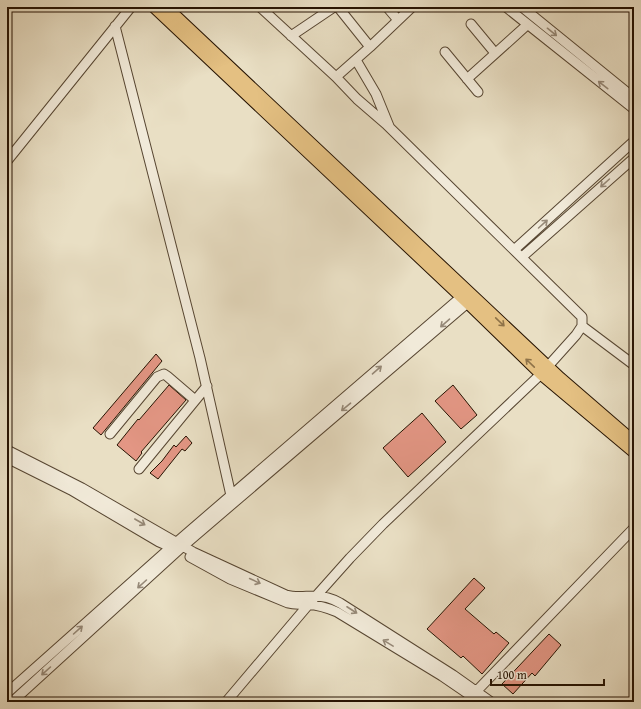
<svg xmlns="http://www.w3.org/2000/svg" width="641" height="709" viewBox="0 0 641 709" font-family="'Gentium Book Plus',serif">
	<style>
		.building { fill: #e39684; stroke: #261302 }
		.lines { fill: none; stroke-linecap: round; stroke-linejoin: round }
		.minor-casing { stroke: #574632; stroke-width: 11 }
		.major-casing { stroke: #261302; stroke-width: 13 }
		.minor { stroke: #f1ead9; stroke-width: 9 }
		.major { stroke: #e4c082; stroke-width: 11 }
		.oneway { stroke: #968978 }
		.oneway2 { stroke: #8e7248 }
	</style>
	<rect width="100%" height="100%" fill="#e9dfc4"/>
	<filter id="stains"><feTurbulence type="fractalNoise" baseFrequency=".005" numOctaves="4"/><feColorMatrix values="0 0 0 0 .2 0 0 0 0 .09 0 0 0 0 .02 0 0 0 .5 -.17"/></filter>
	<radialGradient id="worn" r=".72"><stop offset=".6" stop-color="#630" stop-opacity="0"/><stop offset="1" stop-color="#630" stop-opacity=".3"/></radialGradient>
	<path class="building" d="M156 354 162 361 101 435 93 428Z
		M169 385 186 400 141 452 142 453 136 461 117 445 138 419 139 420Z
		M453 385 477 415 461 429 435 401Z
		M422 413 446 442 408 477 383 448Z
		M186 436 192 443 185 451 182 449 158 479 150 473 162 461 174 445 176 447Z
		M474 578 485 588 465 609 494 634 496 632 509 643 482 674 463 656 461 658 427 629Z
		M549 634 561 645 535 676 532 673 513 694 502 684Z"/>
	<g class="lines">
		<g class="minor-casing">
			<path id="minor" d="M338 7 370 47
				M387 7 398 20
				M506 7 634 109
				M522 7 634 98
				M471 24 495 53
				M115 26 200 358 232 500
				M291 36 334 7
				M445 52 478 92
				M356 60 376 94 389 126
				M336 77 370 47 412 7
				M467 79 527 25
				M7 161 131 7
				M514 250 634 141
				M522 257 634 158
				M582 326 634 365
				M110 434 157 377 164 374 167 376 195 400
				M7 450 82 488 193 552 286 595C296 598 305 596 315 596 324 596 333 599 340 603L453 675 491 702
				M7 458 71 490 159 542 175 549
				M139 469 207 386
				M190 557 230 579 288 603C295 605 300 604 307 604 317 605 328 608 337 612L442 676 480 702
				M7 693 171 547 466 293
				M12 702 182 547 472 299
				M226 702 309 604 350 558 383 524 541 374 576 335 582 326V317L579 314 386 124 357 99 336 77 260 7
				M466 702 634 528"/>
		</g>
		<g class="major-casing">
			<path id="major" d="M154 7 471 306 541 374 634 452
				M166 7 560 378 634 442"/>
		</g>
		<use href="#minor" class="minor"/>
		<use href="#major" class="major"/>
	</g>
	<defs><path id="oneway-shaft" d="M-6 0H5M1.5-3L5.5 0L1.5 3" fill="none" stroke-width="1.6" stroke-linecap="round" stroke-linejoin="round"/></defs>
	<g class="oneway">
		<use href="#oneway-shaft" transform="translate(552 32) rotate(39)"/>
		<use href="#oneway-shaft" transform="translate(603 85) rotate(-142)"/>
		<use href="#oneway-shaft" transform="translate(605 183) rotate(138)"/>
		<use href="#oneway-shaft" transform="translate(543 224) rotate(-42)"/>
		<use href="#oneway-shaft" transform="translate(445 323) rotate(139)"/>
		<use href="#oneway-shaft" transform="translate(377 370) rotate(-41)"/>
		<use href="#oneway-shaft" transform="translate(346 407) rotate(140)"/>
		<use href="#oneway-shaft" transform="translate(140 522) rotate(30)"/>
		<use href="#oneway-shaft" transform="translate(255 581) rotate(25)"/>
		<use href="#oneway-shaft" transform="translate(142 584) rotate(138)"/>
		<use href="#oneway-shaft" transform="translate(352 610) rotate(33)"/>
		<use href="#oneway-shaft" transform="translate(78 630) rotate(-42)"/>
		<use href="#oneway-shaft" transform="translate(388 643) rotate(-149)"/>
		<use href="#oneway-shaft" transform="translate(46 671) rotate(138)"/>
	</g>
	<g class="oneway2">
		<use href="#oneway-shaft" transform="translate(500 322) rotate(44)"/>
		<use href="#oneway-shaft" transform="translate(530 363) rotate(-136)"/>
	</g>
	<rect width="641" height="709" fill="none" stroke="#e9dfc4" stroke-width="24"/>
	<rect x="8" y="8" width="625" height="693" fill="none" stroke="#261302" stroke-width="2"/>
	<rect x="12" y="12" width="617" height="685" fill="none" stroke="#261302"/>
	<path d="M491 679v6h113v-6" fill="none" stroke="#261302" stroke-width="2"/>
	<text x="497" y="679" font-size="12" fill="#261302" stroke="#f1ead9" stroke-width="3" paint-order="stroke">100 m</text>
	<rect width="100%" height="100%" filter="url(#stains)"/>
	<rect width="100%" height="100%" fill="url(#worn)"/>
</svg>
